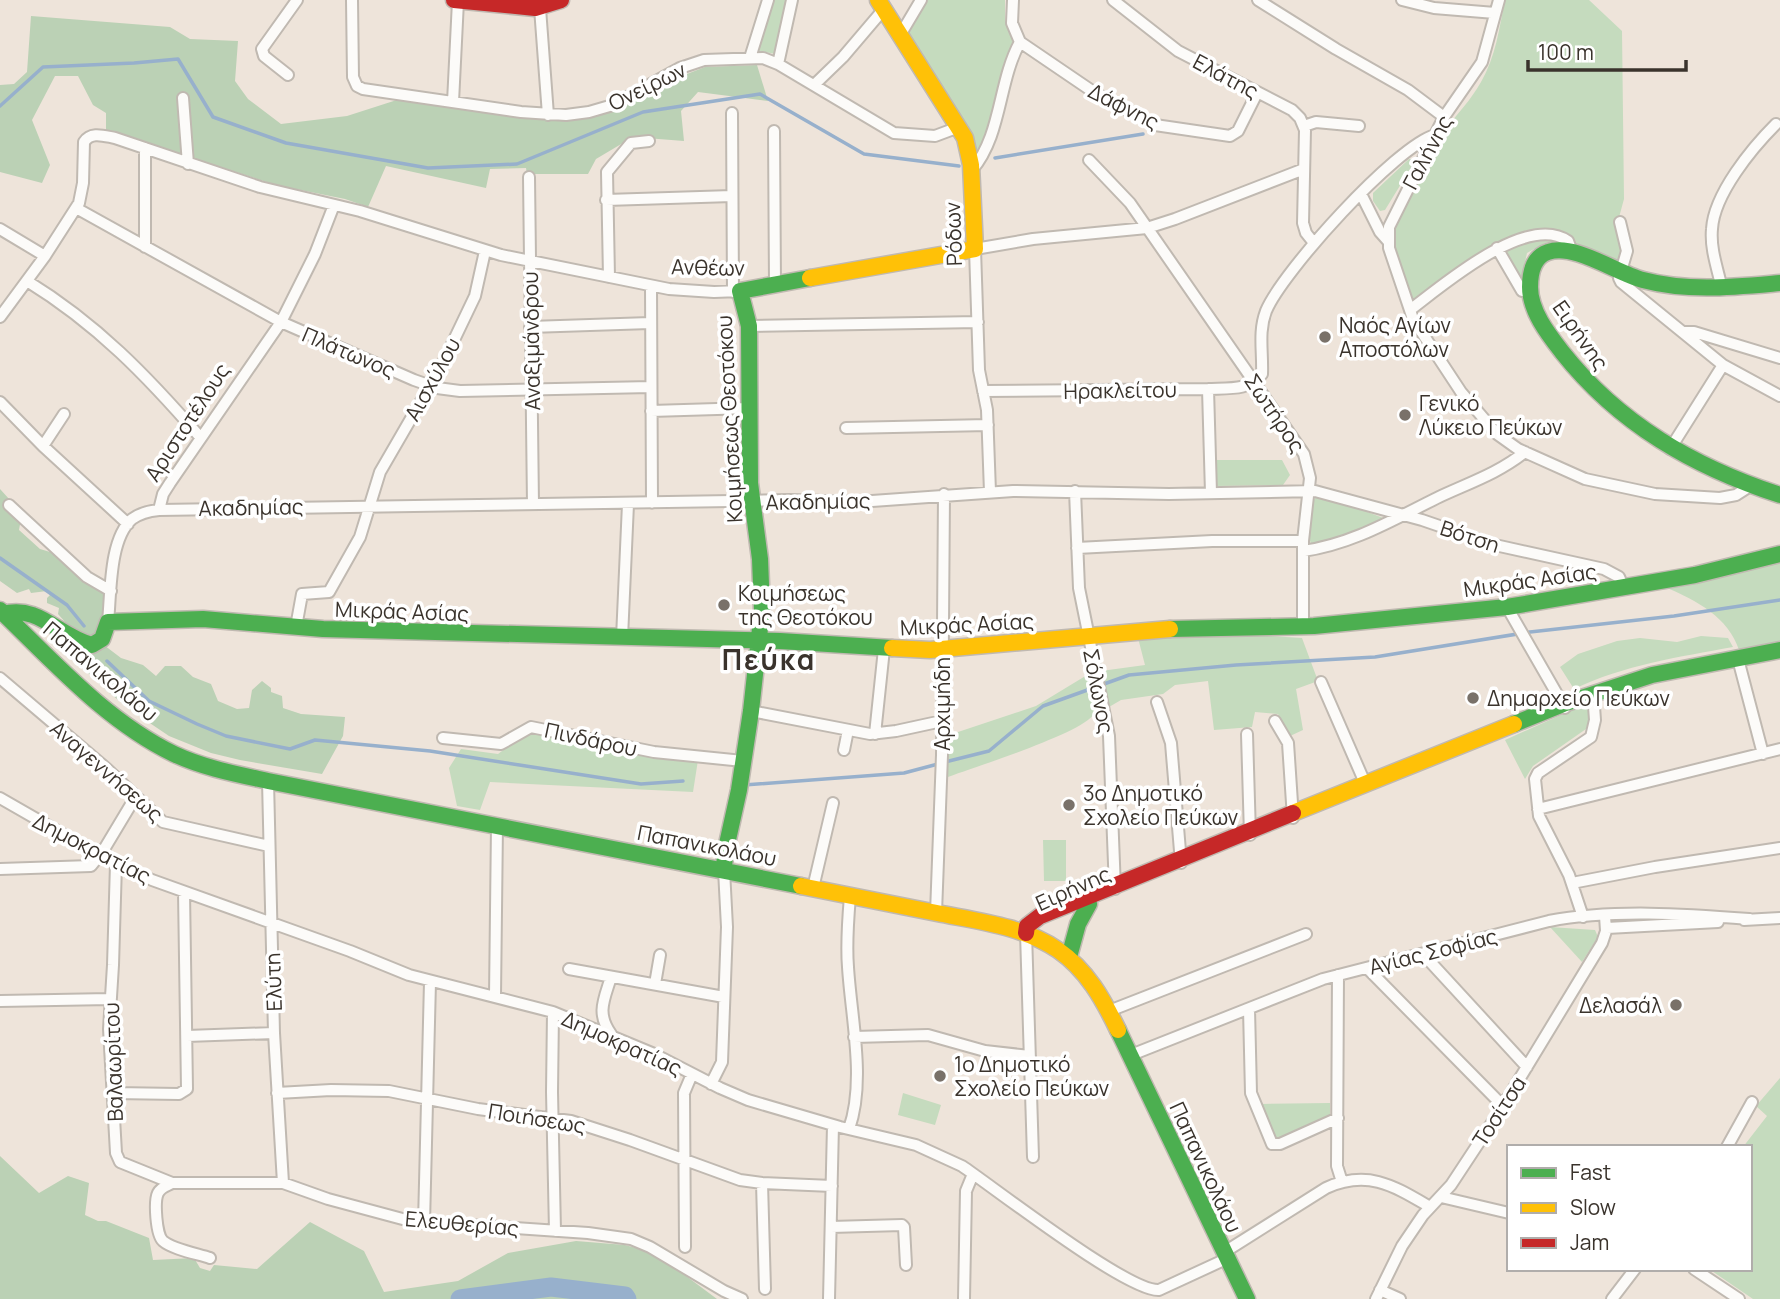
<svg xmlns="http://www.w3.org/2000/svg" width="1780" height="1299" viewBox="0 0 1780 1299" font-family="Manrope,sans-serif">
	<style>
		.green { fill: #c5dbbe }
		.forest { fill: #bbd1b5 }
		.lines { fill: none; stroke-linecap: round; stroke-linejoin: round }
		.stream { stroke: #97b0cc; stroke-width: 3.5 }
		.river { stroke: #97b0cc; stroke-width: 19 }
		.street-casing { stroke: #c0b9b1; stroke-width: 14 }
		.fast-casing { stroke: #c0b9b1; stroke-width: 19 }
		.slow-casing { stroke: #c0b9b1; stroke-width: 19 }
		.jam-casing { stroke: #c0b9b1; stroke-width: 19 }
		.street { stroke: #fcfbf9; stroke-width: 10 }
		.fast { stroke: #4caf50; stroke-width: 16 }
		.slow { stroke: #ffc107; stroke-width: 16 }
		.jam { stroke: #c62828; stroke-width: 16 }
		.poi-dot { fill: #797169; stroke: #fff; stroke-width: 2.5 }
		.labels { text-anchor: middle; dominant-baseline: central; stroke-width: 7; stroke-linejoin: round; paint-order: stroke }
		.street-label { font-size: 21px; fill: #3a332c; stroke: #fff }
		.poi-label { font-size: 21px; fill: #3a332c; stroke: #fff; text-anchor: start }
		.district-label { font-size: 28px; font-weight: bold; letter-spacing: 2px; fill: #3a332c; stroke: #fff }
	</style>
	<rect width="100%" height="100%" fill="#eee4da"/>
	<path class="green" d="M770 0H787L775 54 756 50Z
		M928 0H1005V20L1013 40 980 153H976L972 139 906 38Z
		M1505 0H1589L1622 31 1624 199 1618 221 1624 245 1619 266 1589 252 1565 235 1541 231 1494 244 1416 299H1412C1403 279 1394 259 1394 237 1395 209 1429 154 1445 130 1457 114 1471 100 1481 82 1496 56 1499 29 1505 0Z
		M1409 159H1413L1412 166 1385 210 1380 211 1373 201V193Z
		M1538 239H1553L1555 242 1545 243 1527 253 1521 280C1515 271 1504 259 1508 248Z
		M1216 460H1282L1290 475 1283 485 1216 486Z
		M1316 497 1346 504 1386 519 1345 538 1311 544C1307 533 1308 506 1316 497Z
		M1780 560V641L1739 650C1729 618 1696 600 1667 588Z
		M1235 634 1302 638 1318 681 1296 689 1303 730 1290 736 1278 714 1255 712 1252 727 1214 730 1208 681 1175 685 1163 694 1121 700 1109 707 1101 671 1145 665 1138 638 1175 635Z
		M1701 636 1728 638 1733 647C1679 657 1624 665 1574 689L1560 667 1578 654 1617 641 1640 638 1677 642Z
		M1092 672C1095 684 1100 703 1094 714 1083 733 972 768 945 778L946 736 1036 706Z
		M1590 702 1589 721 1586 729 1533 766 1525 779 1505 740Z
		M531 729 698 760 693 792 490 782 480 810 457 806 449 768 461 749 498 754Z
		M1043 840H1066V881H1044Z
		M1550 927 1595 930 1598 937 1582 962Z
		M1780 1078V1299H1753L1709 1269H1750V1147H1743L1767 1116 1756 1106Z
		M903 1093 941 1105 935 1125 898 1115Z
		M1330 1103V1118L1276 1142 1259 1104Z"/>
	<path class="forest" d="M31 16 170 27 190 39 238 41 235 81 248 99 281 124 347 116 403 98 541 119 577 120 619 108 674 79 705 67 757 65 768 101 698 92 681 111 684 141 633 137 596 159 588 174H527L526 168 490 169 486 188 386 166 368 207 345 199 276 185 106 130V113L93 105 78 76H55L32 120 50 165 42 183 0 172V85L14 84 27 72Z
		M0 489 10 500 7 507 21 519 19 530 40 549 50 552 61 560 81 579 106 595V616L96 639 121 658 143 665 156 676 165 666H181L193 677 211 684 218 701 237 709 249 708 252 690 262 681 271 688V692L282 696 283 708 301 714 345 717 343 736 322 774 240 760 211 753 169 736 132 711 107 691 60 646 73 631 58 614 59 608 47 603V598L50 595 47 591 31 593 29 589 17 593 0 581Z
		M0 1156 39 1193 68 1176 89 1183 85 1215 98 1221H106L149 1238 153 1260 194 1258 200 1268 210 1271 214 1265 257 1269 310 1222 364 1251 384 1292 458 1281 508 1253 576 1241 625 1245 647 1251 674 1267 717 1299H0Z"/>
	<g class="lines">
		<path class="stream" d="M0 106 43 67 134 63 178 59 213 117 286 143 428 168 517 164 643 112 760 94 864 154 959 166
			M995 158 1143 134
			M0 558 67 605 84 626
			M107 661 149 701 197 724 226 736 290 749 315 740 430 751 641 784 683 781
			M945 762 989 751 1043 706 1129 675 1236 665 1375 657 1530 632 1674 616 1780 600
			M744 785 904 773 938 764
			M468 1297 469 1299"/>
		<path class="river" d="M460 1299 551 1287 625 1296 627 1299"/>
		<g class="street-casing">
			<path id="street" d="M352 0 353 77 357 86 363 89 521 112 566 115 589 112 613 105 680 68 704 60 763 58 778 64 894 133 935 136 959 127
				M1013 0 1012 23 1020 42 1095 93 1155 125 1230 136 1238 131 1257 93
				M1113 0 1178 51 1292 110 1300 118 1305 130 1303 223 1306 233 1314 243
				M1258 0 1336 49 1408 90 1444 117
				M1402 0 1434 8 1495 13
				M1499 0 1482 62 1444 117 1389 227V248L1413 319 1461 392 1497 434 1518 449 1585 479 1655 494 1720 498 1736 495 1750 486
				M540 8 548 115
				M899 37 921 0
				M750 58 768 0
				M778 64 792 0
				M288 75 264 56 262 49 297 0
				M814 85 843 57 883 10
				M183 98 188 164
				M453 102 458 1
				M732 113 733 292
				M1304 126 1316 122 1359 126
				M774 131 775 285
				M145 148V247
				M1089 160 1130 203 1304 454 1310 478 1303 541V627
				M972 170C1002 135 998 82 1020 42
				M529 177 533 504
				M1361 194 1380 232 1388 241
				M606 200 732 196
				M76 208 281 322 414 380 437 388 460 391 651 387
				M1620 222 1627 251 1619 278 1621 282 1723 365 1780 396
				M0 229 45 256
				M1497 248 1522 291H1530
				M609 277 607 172 631 143 649 141
				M27 281C97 324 147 376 200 437
				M651 286 652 503
				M1722 289C1718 270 1710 249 1712 229 1714 194 1752 148 1776 124
				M1410 310C1442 286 1527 212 1568 241L1572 252
				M0 317 45 256 79 203 83 183 84 142C91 131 104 136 115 138L260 187 360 211 501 255 669 289 714 292 740 291
				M749 326 978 322
				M530 327 650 323
				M1684 332H1694L1780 358
				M1208 389 1211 493
				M983 391 1208 389C1226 388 1251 391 1262 374 1263 352 1258 332 1266 311 1282 272 1396 146 1435 135
				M0 402 43 446 128 524
				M651 411 750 408
				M846 428 988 425
				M43 446 64 414
				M1670 449 1723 365
				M1075 491 1079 588 1109 736 1115 889
				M990 492 987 410 979 370 975 249 1033 239 1147 228 1175 219 1304 169
				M9 505 87 577 111 591
				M159 510 163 494 170 483 281 322 315 254 334 205
				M1077 548 1212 541H1303
				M1303 551C1353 544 1394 519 1439 497 1469 483 1499 473 1525 452
				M1507 607 1565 708
				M108 622C111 593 109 539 132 519 140 513 149 511 159 510L790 500 858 502 1013 491 1169 494 1315 491 1422 520 1495 545 1604 569 1619 577 1624 588
				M296 627 302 594 329 592 360 537 380 472 442 365 475 296 485 251
				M622 638 628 504
				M1738 659 1763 754
				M0 678 106 768 163 822 269 846
				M1321 682 1365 783
				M1157 702 1171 743 1181 863
				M751 711 870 734 896 731 942 721
				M1275 721 1288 743 1293 818
				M875 734 884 649
				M1247 734 1250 835
				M443 738 501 744 531 727 654 752 743 761
				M844 750 848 730
				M268 781 274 1033 283 1183
				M0 798 108 860 152 880 350 951 409 975 553 1012 652 1053 720 1088 748 1100 840 1127 916 1145 962 1166C996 1189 1128 1292 1159 1290L1226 1259
				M1538 809 1780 749
				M116 864 113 965 109 1029 116 1153 120 1162 172 1183H283L328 1199 410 1221 588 1233 631 1239 650 1247 724 1291 742 1299
				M0 869 91 866 103 851 136 796
				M1572 883 1655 867 1780 848
				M813 888 833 803
				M936 913 942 755 944 494
				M1583 917 1569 875 1539 816 1535 779 1538 773 1591 737 1595 720 1593 693
				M1744 920 1780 918
				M1607 928 1718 922
				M1026 933 1033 1157
				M1423 954 1527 1067
				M1367 968 1503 1106
				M569 969 724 997
				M1338 975 1337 1166 1342 1182
				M611 977C604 1000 596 1013 611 1034
				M655 984 660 955
				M495 996 497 825
				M0 1001 110 999
				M1249 1009 1251 1093 1272 1144H1280L1338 1118
				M1109 1011 1306 934
				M553 1012 552 1092 555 1231
				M187 1036 274 1033
				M854 1037 928 1035 985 1051 1030 1056
				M1131 1055 1323 979 1549 921C1612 909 1686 914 1749 919
				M711 1084 722 1062 727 927 724 870
				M114 1093 179 1094 187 1089 184 892
				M277 1093 331 1090 389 1091 478 1109 571 1121 630 1140 740 1180 762 1183 832 1186
				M849 1129C866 1081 851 1017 848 967 846 943 848 920 850 896
				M1727 1147 1752 1102
				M172 1183C167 1186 161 1187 158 1193 154 1201 156 1235 163 1241 172 1249 198 1254 210 1258
				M762 1183 765 1289
				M1441 1197 1509 1213
				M424 1223 430 982
				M831 1227 902 1225 904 1227 906 1265
				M685 1247 684 1093 692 1074
				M1223 1253 1326 1188C1368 1169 1394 1186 1430 1207
				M1694 1269 1739 1299
				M1380 1290 1400 1299
				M829 1299 833 1125
				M964 1299 966 1191 973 1174
				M1376 1299 1402 1246 1423 1215 1451 1185 1503 1106 1602 943 1606 931 1605 916
				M1612 1299 1635 1269"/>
		</g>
		<g class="fast-casing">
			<path id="fast" d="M1780 283C1734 287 1688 292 1643 280 1616 273 1575 243 1548 252 1533 257 1530 272 1530 287 1530 311 1548 334 1562 352 1619 424 1694 467 1780 495
				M0 610C54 662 106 721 174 754 204 768 236 774 268 781L801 886
				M3 614C39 604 59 637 92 645L102 639 108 622 203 619 323 629 780 641 892 648
				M1170 629 1314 626 1507 607 1695 575 1780 554
				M1514 724 1563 704 1652 675 1780 650
				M724 870 725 853 739 790 751 711 762 610 760 559 750 483 749 326 740 291 810 278
				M1069 957 1078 924 1089 904
				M1118 1030 1247 1299"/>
		</g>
		<g class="slow-casing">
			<path id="slow" d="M810 278 975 249 971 165 965 138 878 0
				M892 648 930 650 1170 629
				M1293 813 1514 724
				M801 886C846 895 891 904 937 913 977 921 1023 926 1058 950 1087 970 1103 999 1118 1030"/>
		</g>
		<g class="jam-casing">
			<path id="jam" d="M454 0 535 8 561 0
				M1026 933 1027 926 1040 916 1293 813"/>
		</g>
		<use href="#street" class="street"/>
		<use href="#fast" class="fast"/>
		<use href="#slow" class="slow"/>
		<use href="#jam" class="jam"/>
	</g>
	<g class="poi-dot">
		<circle cx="1325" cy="337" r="7"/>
		<circle cx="1405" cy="415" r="7"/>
		<circle cx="724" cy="605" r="7"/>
		<circle cx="1473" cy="698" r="7"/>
		<circle cx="1069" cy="805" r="7"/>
		<circle cx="1676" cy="1005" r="7"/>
		<circle cx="940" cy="1076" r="7"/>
	</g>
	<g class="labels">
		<g class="street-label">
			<text transform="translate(1226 76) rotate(28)">Ελάτης</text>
			<text transform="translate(647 86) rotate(-26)">Ονείρων</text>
			<text transform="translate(1124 106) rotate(27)">Δάφνης</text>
			<text transform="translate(1427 152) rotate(-62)">Γαλήνης</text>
			<text transform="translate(953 234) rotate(-92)">Ρόδων</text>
			<text transform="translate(708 267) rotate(1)">Ανθέων</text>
			<text transform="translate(1581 335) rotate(55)">Ειρήνης</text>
			<text transform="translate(531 341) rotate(-91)">Αναξιμάνδρου</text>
			<text transform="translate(349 352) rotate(23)">Πλάτωνος</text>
			<text transform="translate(432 379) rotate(-61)">Αισχύλου</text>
			<text transform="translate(1120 390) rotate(-1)">Ηρακλείτου</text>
			<text transform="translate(1275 413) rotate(56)">Σωτήρος</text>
			<text transform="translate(729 419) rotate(-93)">Κοιμήσεως Θεοτόκου</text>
			<text transform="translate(187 422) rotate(-57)">Αριστοτέλους</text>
			<text transform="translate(818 501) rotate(-1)">Ακαδημίας</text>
			<text transform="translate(251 507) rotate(-1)">Ακαδημίας</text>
			<text transform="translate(1470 536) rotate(18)">Βότση</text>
			<text transform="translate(1530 580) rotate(-8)">Μικράς Ασίας</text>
			<text transform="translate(402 611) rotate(2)">Μικράς Ασίας</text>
			<text transform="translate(967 624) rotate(-3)">Μικράς Ασίας</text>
			<text transform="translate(101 671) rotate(40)">Παπανικολάου</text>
			<text transform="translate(1099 691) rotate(79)">Σόλωνος</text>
			<text transform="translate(942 704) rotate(-90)">Αρχιμήδη</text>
			<text transform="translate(591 739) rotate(12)">Πινδάρου</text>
			<text transform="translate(107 771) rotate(41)">Αναγεννήσεως</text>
			<text transform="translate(707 845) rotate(11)">Παπανικολάου</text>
			<text transform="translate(92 848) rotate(27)">Δημοκρατίας</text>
			<text transform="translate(1073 888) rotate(-24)">Ειρήνης</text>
			<text transform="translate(1433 951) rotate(-14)">Αγίας Σοφίας</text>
			<text transform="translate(273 982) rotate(-92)">Ελύτη</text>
			<text transform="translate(622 1043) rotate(24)">Δημοκρατίας</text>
			<text transform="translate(113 1062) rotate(-92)">Βαλαωρίτου</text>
			<text transform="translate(1499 1111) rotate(-57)">Τοσίτσα</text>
			<text transform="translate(537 1118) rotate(9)">Ποιήσεως</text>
			<text transform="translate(1206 1167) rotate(65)">Παπανικολάου</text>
			<text transform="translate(462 1223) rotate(5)">Ελευθερίας</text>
		</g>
		<g class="poi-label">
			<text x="1339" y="325">Ναός Αγίων<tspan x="1339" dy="24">Αποστόλων</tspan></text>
			<text x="1419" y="403">Γενικό<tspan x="1419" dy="24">Λύκειο Πεύκων</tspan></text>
			<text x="738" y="593">Κοιμήσεως<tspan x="738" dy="24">της Θεοτόκου</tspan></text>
			<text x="1487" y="698">Δημαρχείο Πεύκων</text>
			<text x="1083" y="793">3ο Δημοτικό<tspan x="1083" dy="24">Σχολείο Πεύκων</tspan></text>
			<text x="1662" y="1005" text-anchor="end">Δελασάλ</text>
			<text x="954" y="1064">1ο Δημοτικό<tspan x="954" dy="24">Σχολείο Πεύκων</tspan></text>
		</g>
		<g class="district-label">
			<text x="769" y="659">Πεύκα</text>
		</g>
	</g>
	<rect x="1507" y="1145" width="245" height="126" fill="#ffffff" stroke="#b0adab" stroke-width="2"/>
	<rect x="1521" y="1168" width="35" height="10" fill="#4caf50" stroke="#b0adab" stroke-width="2"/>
	<text x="1570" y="1180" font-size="21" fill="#3a332c">Fast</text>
	<rect x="1521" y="1203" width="35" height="10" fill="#ffc107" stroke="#b0adab" stroke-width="2"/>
	<text x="1570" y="1215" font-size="21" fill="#3a332c">Slow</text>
	<rect x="1521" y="1238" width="35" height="10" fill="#c62828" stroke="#b0adab" stroke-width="2"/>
	<text x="1570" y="1250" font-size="21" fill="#3a332c">Jam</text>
	<path d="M1528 60v10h158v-10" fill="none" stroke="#3a332c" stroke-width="3.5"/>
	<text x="1538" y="60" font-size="21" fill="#3a332c" stroke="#ffffff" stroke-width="5" paint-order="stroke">100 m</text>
</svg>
